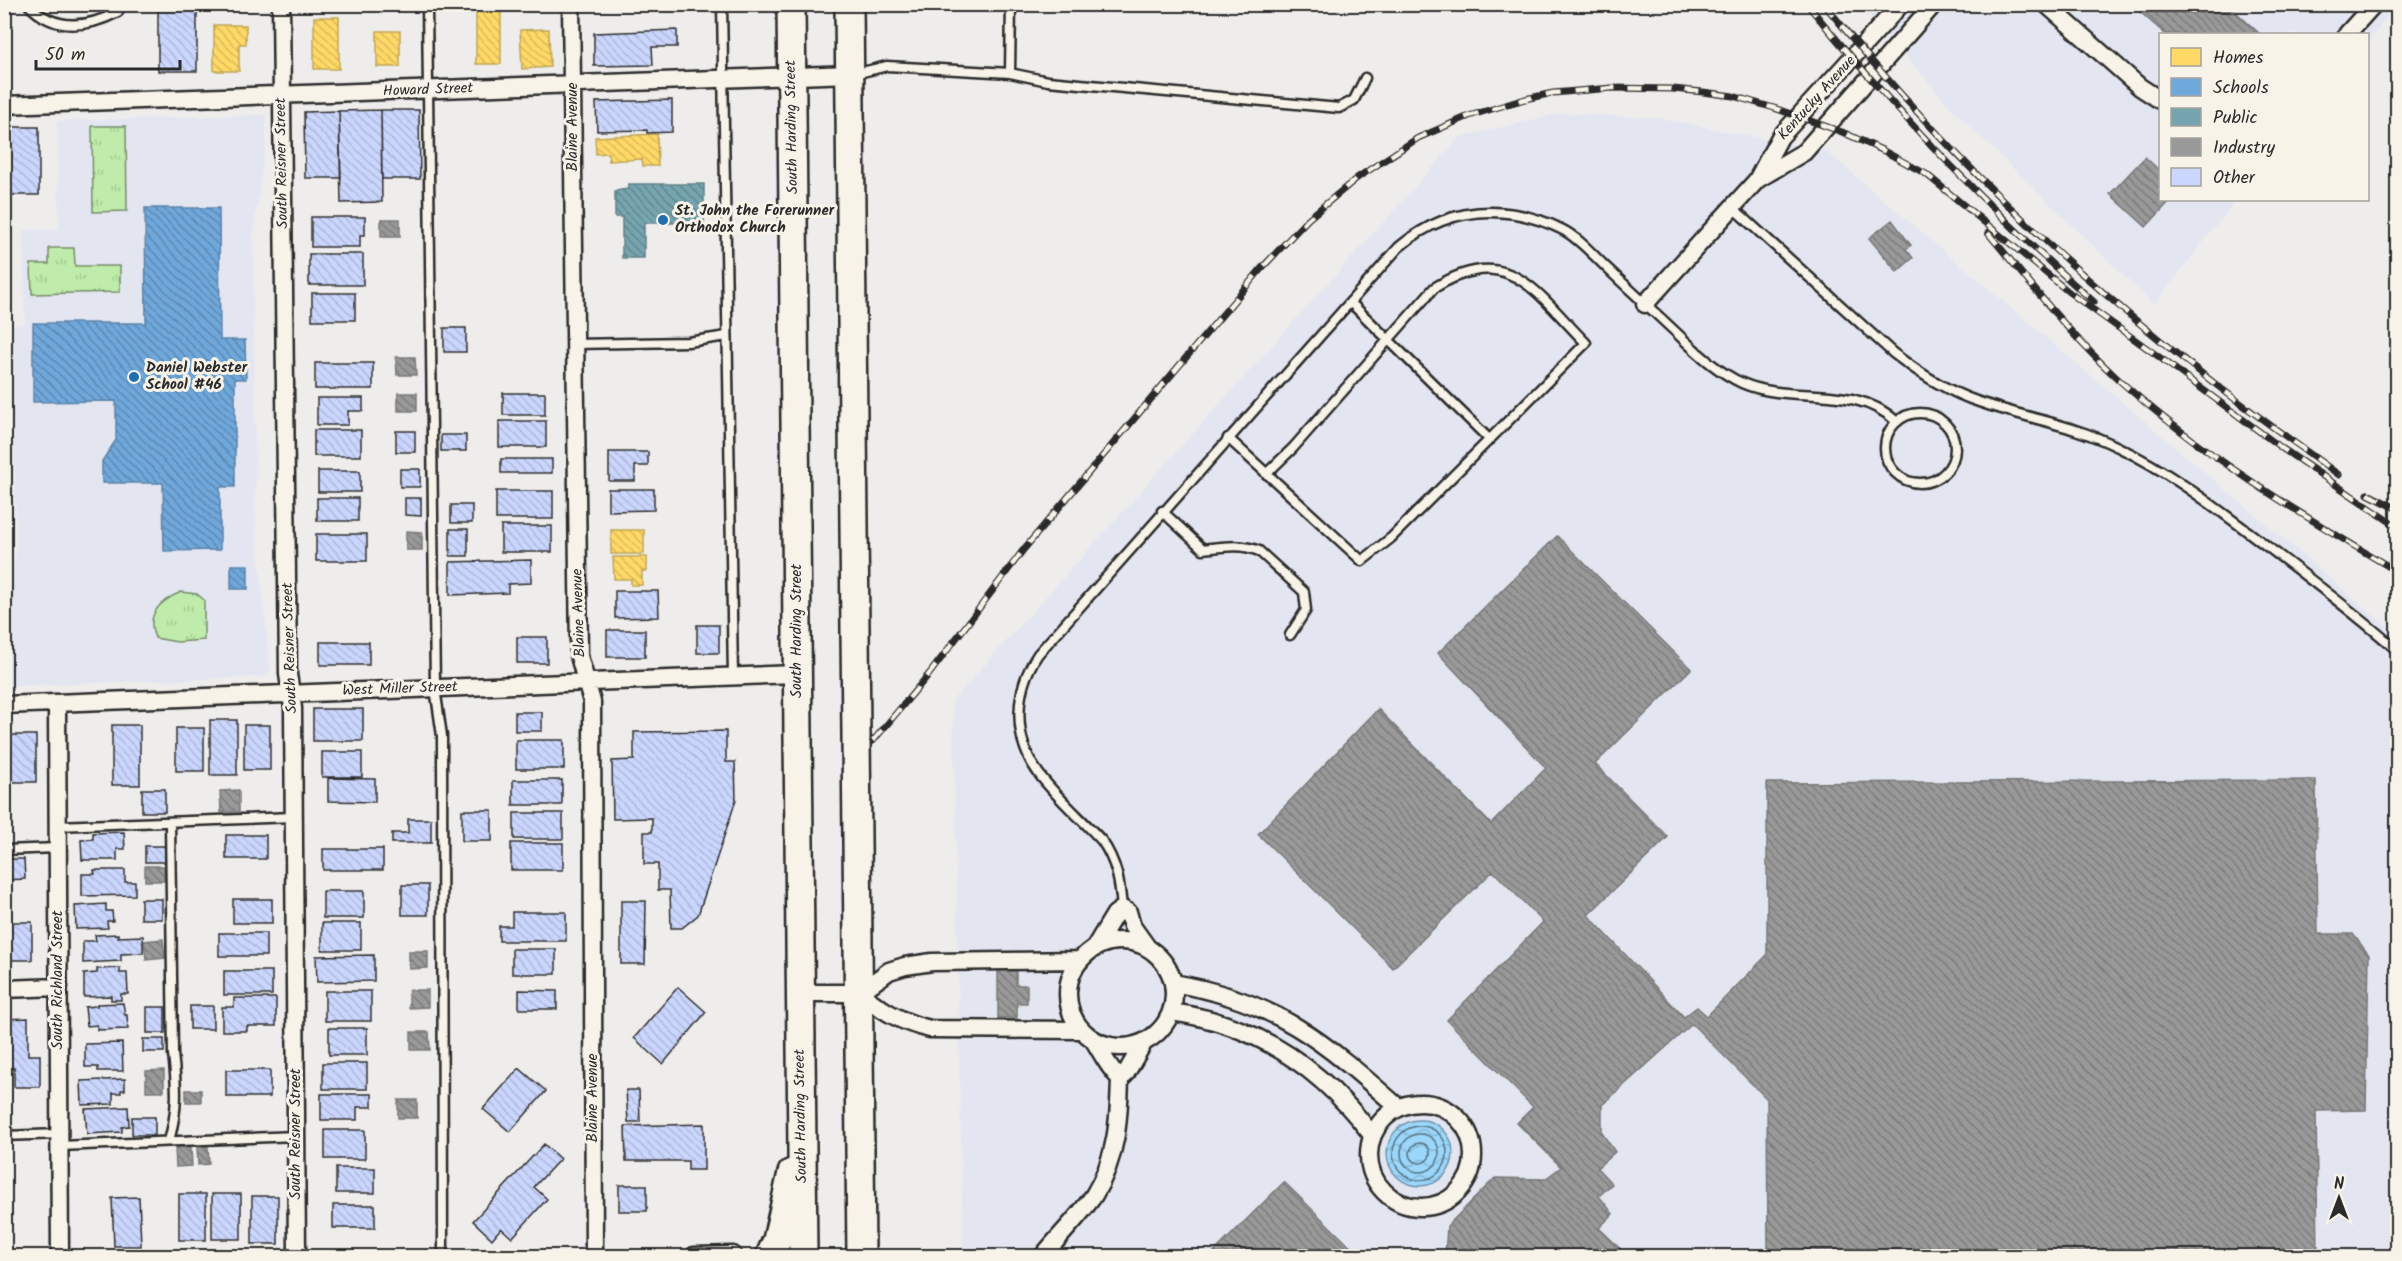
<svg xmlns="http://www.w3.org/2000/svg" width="2402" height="1261" viewBox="0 0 2402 1261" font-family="Kalam,sans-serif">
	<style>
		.built { fill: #e3e6f1 }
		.park { fill: url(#park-tufts); stroke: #758c6a; stroke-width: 1.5 }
		.water { fill: url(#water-waves); stroke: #6e92a8; stroke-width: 1.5 }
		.homes { fill: url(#homes-back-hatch); stroke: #bfa554; stroke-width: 1.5 }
		.schools { fill: url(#schools-back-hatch); stroke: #5b82a7; stroke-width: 1.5 }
		.public { fill: url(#public-back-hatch); stroke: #608087; stroke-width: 1.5 }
		.industry { fill: url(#industry-back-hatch); stroke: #787878; stroke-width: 1.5 }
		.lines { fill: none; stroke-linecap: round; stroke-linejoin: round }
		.shore { stroke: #57707e; stroke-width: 1.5 }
		.building { fill: url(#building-back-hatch); stroke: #2b2b2b; stroke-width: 1.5 }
		.lane-casing { stroke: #2b2b2b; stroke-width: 13 }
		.street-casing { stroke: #2b2b2b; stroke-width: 21 }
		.primary-casing { stroke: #2b2b2b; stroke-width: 32 }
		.lane { stroke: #f7f3e8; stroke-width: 8 }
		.street { stroke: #f7f3e8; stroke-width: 16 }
		.primary { stroke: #f7f3e8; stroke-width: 27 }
		.rail-casing { stroke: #2b2b2b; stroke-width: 7 }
		.rail { stroke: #f7f3e8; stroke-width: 4.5; stroke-dasharray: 14; stroke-linecap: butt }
		.poi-dot { fill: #1f6fb2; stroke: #f7f3e8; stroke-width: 2 }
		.labels { text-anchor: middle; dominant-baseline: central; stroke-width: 6; stroke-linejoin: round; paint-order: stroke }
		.street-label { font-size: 15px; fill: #2b2b2b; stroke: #f7f3e8 }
		.poi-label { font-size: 15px; font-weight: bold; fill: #2b2b2b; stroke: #f7f3e8; text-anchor: start }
	</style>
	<defs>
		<pattern id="park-tufts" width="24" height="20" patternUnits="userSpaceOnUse" patternTransform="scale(1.5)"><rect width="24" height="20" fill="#bfecaa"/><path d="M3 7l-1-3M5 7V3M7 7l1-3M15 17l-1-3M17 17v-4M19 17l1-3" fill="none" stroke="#a4cb92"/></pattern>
		<pattern id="water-waves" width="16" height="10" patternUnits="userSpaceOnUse" patternTransform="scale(1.5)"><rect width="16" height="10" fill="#9ad7fb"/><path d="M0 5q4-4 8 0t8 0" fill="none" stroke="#85b9d7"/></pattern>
		<pattern id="homes-back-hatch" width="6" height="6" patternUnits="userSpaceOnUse" patternTransform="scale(1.5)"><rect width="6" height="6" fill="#ffd966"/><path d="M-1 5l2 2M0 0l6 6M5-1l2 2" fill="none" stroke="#dbba59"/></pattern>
		<pattern id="schools-back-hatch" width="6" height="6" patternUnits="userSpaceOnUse" patternTransform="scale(1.5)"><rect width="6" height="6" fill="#6fa8dc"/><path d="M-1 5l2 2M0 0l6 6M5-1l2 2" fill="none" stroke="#5b89b3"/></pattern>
		<pattern id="public-back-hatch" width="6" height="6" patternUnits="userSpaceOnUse" patternTransform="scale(1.5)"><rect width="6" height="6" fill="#76a5af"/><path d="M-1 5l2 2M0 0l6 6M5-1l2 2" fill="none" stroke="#61878f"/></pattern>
		<pattern id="industry-back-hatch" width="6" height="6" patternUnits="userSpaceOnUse" patternTransform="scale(1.5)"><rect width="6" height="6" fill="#999"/><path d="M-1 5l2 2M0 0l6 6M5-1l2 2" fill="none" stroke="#7d7d7d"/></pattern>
		<pattern id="building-back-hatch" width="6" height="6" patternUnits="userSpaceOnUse" patternTransform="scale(1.5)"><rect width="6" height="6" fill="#cad6fd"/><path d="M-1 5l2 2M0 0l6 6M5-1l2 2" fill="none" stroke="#aeb8d9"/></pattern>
	</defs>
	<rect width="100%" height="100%" fill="#eeedec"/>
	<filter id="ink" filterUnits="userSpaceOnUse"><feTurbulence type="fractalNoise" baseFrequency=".0167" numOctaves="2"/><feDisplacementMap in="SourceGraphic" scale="12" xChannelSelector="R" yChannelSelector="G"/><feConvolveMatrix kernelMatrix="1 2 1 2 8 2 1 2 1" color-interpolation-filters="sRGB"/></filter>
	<g filter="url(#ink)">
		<path class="built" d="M2397 4 2368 42V34H2160V200H2236L2154 305 1953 110 1860 5Z
			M1561 113 1658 118 1826 151 2397 635V1256H963L953 700 1460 137Z
			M266 115V141L253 237 256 525 270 670 263 677 5 686V627L16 550 12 325 25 324 23 230 59 229 57 121Z"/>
		<path class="park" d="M92 126H126L127 211 93 212Z
			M49 248H74L75 266H120V292L32 294 31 264H49Z
			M181 592 197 594 204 600V640L177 642 155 638C145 614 160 601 181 592Z"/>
		<path class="water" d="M1387 1153a33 33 0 1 1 66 0a33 33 0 1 1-66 0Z"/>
		<path class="homes" d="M476 11H501V64H476Z
			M314 17H339V69H314Z
			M214 25H246V44H239V71H214Z
			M549 29 550 67 522 69 520 30Z
			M377 31H400V67H377Z
			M657 134 658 166H643L642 159 609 161 608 153 596 154 595 137Z
			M611 530H644V554H611Z
			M613 557H647V571H642V585H631V579H614Z"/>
		<path class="schools" d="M145 208H219L220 340H245L246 379H235V487H220V550L164 551 163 483H102V461L116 440V401L33 402V323H146Z
			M231 565H248V589H231Z"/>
		<path class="public" d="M628 184H704V223H644V258H622V217H615V191L628 189Z"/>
		<path class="industry" d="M2131 4H2227L2260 34H2165Z
			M2145 157 2160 171V200H2171L2146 227 2110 194Z
			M381 219H400V237H381Z
			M1892 220 1911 245 1906 249 1913 258 1897 272 1869 238Z
			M396 357H415L416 375H397Z
			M398 393H417V411H398Z
			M406 531 422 532V550H406Z
			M1557 536 1691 669 1595 764 1668 837 1588 915 1684 1017 1697 1007 1707 1016 1767 955V783L2316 780 2318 934H2353L2369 955 2366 1110 2316 1111 2318 1256H1768L1767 1099 1692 1024 1602 1105V1133L1615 1152 1597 1168 1612 1184 1599 1196 1613 1214 1599 1228 1628 1256H1445L1447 1226 1495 1178 1545 1179 1561 1167 1517 1123 1533 1107 1447 1020 1543 922 1493 871 1393 968 1258 834 1378 709 1491 824 1546 768 1438 653Z
			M239 790V812H221L220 791Z
			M145 866H164V881H145Z
			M163 939 165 958 146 960 144 941Z
			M409 951H428V968L409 969Z
			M998 968H1016V985H1027V1003H1017V1018H998Z
			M409 990H428V1007L409 1008Z
			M411 1032H429L430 1050H411Z
			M164 1070V1091H146V1071Z
			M186 1090H201V1102H186Z
			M398 1100H417V1118H398Z
			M175 1147H191L192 1166 176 1167Z
			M197 1147H208L209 1164 198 1165Z
			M1284 1182 1360 1256H1210Z"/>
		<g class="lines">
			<path class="shore" d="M1393 1153a27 27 0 1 1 54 0a27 27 0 1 1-54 0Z
				M1401 1153a19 19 0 1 1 38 0a19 19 0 1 1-38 0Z
				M1410 1153a10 10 0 1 1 20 0a10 10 0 1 1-20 0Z"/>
		</g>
		<path class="building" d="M158 4H197V71H158Z
			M677 30V47H652L653 65 594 66V33Z
			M672 100V132L647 133V130L597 131 596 102Z
			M381 110 382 202 341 203 339 111Z
			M381 110H419L420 179H382Z
			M339 111 341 178H305L304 112Z
			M4 127H39V195H4Z
			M311 217H365V235H360V247H311Z
			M309 254H363V285H309Z
			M312 293H355V320H312Z
			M444 328H466V352H444Z
			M315 363H373V389H315Z
			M503 393H545V415H503Z
			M317 398H363V411H348V425H317Z
			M499 421H546V447H499Z
			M314 430H361V456H314Z
			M396 431H415V452H396Z
			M441 435H466V451H441Z
			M609 452H648V466H635V481H609Z
			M501 459H552V473H501Z
			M400 469H420V487H400Z
			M318 471H360V492H318Z
			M608 489H654V510L608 511Z
			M496 491H553V519H496Z
			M317 498H358V521H317Z
			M405 498H421V516L405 515Z
			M451 505H472V523H451Z
			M501 526H552V552H501Z
			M450 529H468V556H450Z
			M316 534H367V561H316Z
			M531 560V583L508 584V593L450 595V562Z
			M615 591H658L659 617 615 618Z
			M697 625H719V653H697Z
			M607 630H645V657H607Z
			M517 637H547V663H517Z
			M320 642H369V665H320Z
			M313 709H363V741H313Z
			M515 712H542V731H515Z
			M210 720H237V775H210Z
			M112 725H140V785H112Z
			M244 725H270V770H244Z
			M176 728H204V771H176Z
			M726 731V762H735L736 800 698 915 682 928H671L670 890H658V864H644V832H652V818L613 819 612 761 634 760V732Z
			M9 735H36V782H9Z
			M516 740H564V769H516Z
			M322 752H362V777H322Z
			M328 778 375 779V802L328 801Z
			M513 780H562V805H513Z
			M142 789H165V812H142Z
			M462 810H492V841H462Z
			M514 813H563V839H514Z
			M408 819H431V843H392V833H408Z
			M124 832 125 849H117V860H82L81 840 93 839V833Z
			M226 835H266V859H226Z
			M511 843H563V870H511Z
			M145 846H166V862H145Z
			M323 849H383V870H323Z
			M6 859H24L25 879 7 880Z
			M94 870H125V882H135V895L82 896V874H95Z
			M402 885H428V915H402Z
			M323 891H364V918H323Z
			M141 899H162V919H141Z
			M233 899H272V923H233Z
			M621 901H646L645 964H621Z
			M106 904V911H112L113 921H107L108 928 76 929 75 906Z
			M512 912H566V941H499V926H512Z
			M6 922H32V960H7Z
			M322 923H361V950H322Z
			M219 933H266V956H219Z
			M118 934V937L143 936V953L121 954V961L83 963V941H96L95 935Z
			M512 949H556V974H512Z
			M374 955V981L317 982 316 956Z
			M120 968V973H127L128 994H121V1000H111V996L84 997V974L97 973V969Z
			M224 971H272V995H224Z
			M678 987 706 1012 663 1064 634 1038Z
			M519 990 557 991V1009H519Z
			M325 991H371V1021H325Z
			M234 998H276V1026H247V1031H222V1007H234Z
			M123 1003 125 1015H127L128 1029 97 1030V1025L87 1026 85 1007 97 1006V1004Z
			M190 1006H213V1029H190Z
			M147 1007H165V1033H147Z
			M28 1018V1055H40V1087H14V1068L5 1069 4 1019Z
			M329 1028H367V1055H329Z
			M143 1039H164V1052H143Z
			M122 1043 123 1071H98V1067H85V1044Z
			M323 1063H367V1089H323Z
			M519 1068 546 1091 510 1132 483 1109Z
			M226 1070H270V1097H226Z
			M125 1079V1090H121V1093H113V1104L82 1105 81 1081Z
			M626 1090H639L640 1122H628Z
			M321 1094H372V1107H357V1120H321Z
			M128 1107 129 1126 122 1127V1132L87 1134 85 1109Z
			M132 1117H155V1135H132Z
			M704 1124V1170H688V1161H626L625 1126Z
			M325 1130H365V1159H325Z
			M544 1144 560 1159 534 1187 547 1199 512 1238 501 1228 492 1239 473 1221Z
			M336 1168H375V1193H336Z
			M619 1185H647V1211H619Z
			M4 1193H7V1251H4Z
			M179 1194H206V1240H179Z
			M212 1194H241V1239H212Z
			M252 1196H278V1244H252Z
			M139 1197 141 1246H114L112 1198Z
			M333 1205H375V1228H333Z"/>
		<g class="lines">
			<g class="lane-casing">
				<path id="lane" d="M28 4C54 32 87 28 118 12L120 4
					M427 4 435 688 442 736 443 1256
					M722 4 733 677
					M1010 73 1048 81 1339 108 1354 100 1365 78
					M854 74 887 66 1010 73 1011 4
					M1732 207 1893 353C1919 373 1948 392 1979 402 2026 418 2074 425 2118 447 2168 471 2211 504 2255 537 2303 574 2352 610 2398 651
					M1350 302 1490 440
					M574 344 688 342 727 336
					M1885 448a35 35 0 1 1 70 0a35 35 0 1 1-70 0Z
					M1228 438 1362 561 1391 538 1586 343C1536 293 1509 241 1434 288L1293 448 1266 474
					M1162 511 1203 549C1222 547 1241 543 1259 551L1304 592 1306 610 1290 635
					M57 826 294 817
					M4 850 58 848
					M1122 909C1120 883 1117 863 1102 841 1082 819 1057 798 1039 774 1012 738 1014 690 1038 654L1399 247C1425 225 1455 212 1490 212 1517 212 1539 218 1563 230 1580 239 1594 256 1608 269 1633 293 1659 316 1684 340 1702 357 1720 373 1742 383 1793 405 1854 381 1897 422
					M4 1136 60 1134
					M169 1141C178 1108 177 1088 173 1054L170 822
					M60 1146 296 1136"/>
			</g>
			<g class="street-casing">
				<path id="street" d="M281 4 288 674 293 708 297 1256
					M571 4 579 656 592 702 594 1256
					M2046 4 2140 87 2160 100
					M2347 34 2374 4
					M4 105 851 74
					M1758 179 1804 152 1934 4
					M1645 304 1757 180 1780 137 1901 4
					M57 704 60 1256
					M4 705 796 674
					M1068 994a53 53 0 1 1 106 0a53 53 0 1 1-106 0Z
					M1095 947 1115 914 1122 909 1128 912 1132 926 1147 947
					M1173 983C1277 1001 1322 1040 1399 1108
					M4 989 59 987
					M800 993H859L889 971 905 966 932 962 1080 960
					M859 993C884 1011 900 1022 930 1029L1081 1030
					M1171 1012C1256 1023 1322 1069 1372 1135
					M1094 1041C1100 1050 1112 1073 1120 1078
					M1369 1155a52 52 0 1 1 104 0a52 52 0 1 1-104 0Z
					M694 1256 733 1255
					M1043 1256C1059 1236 1079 1217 1094 1195 1117 1158 1119 1119 1120 1078L1125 1075 1144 1042"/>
			</g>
			<g class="primary-casing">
				<path id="primary" d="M791 4 803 1256
					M849 4 861 1256
					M770 1256 777 1240 792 1173"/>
			</g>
			<use href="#lane" class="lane"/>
			<use href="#street" class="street"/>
			<use href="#primary" class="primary"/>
			<g class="rail-casing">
				<path id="rail" d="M1807 4C1895 111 1990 211 2094 302
					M1824 4C1938 145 2071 273 2214 383 2255 415 2297 444 2339 475
					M1988 233C2030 283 2069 334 2118 379 2202 455 2300 514 2398 572
					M2163 360 2283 449 2398 527
					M2368 494 2398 509
					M873 741 930 673 1024 549 1261 269 1308 219 1357 178 1418 138 1469 116 1525 99 1553 93 1612 88 1673 89 1703 92 1733 96 1774 108 1842 132 1882 150 1926 174 2070 293 2169 364"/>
			</g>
			<use href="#rail" class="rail"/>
		</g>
	</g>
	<g class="poi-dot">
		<circle cx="663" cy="220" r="6"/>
		<circle cx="134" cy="377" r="6"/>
	</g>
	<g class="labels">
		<g class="street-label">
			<text transform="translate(428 90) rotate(-2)">Howard Street</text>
			<text transform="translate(1817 98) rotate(-48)">Kentucky Avenue</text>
			<text transform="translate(573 127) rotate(-90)">Blaine Avenue</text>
			<text transform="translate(792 127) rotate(-91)">South Harding Street</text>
			<text transform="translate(282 163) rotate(-91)">South Reisner Street</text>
			<text transform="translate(579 613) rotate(-92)">Blaine Avenue</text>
			<text transform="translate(797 631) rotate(-90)">South Harding Street</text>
			<text transform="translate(290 648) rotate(-92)">South Reisner Street</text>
			<text transform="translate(400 689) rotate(-2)">West Miller Street</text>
			<text transform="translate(58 980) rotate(-90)">South Richland Street</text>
			<text transform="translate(593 1098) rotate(-90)">Blaine Avenue</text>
			<text transform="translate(801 1116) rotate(-91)">South Harding Street</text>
			<text transform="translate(296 1134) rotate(-90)">South Reisner Street</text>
		</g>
		<g class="poi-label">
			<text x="675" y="211">St. John the Forerunner<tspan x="675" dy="17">Orthodox Church</tspan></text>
			<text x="146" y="368">Daniel Webster<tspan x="146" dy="17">School #46</tspan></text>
		</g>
	</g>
	<rect width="2402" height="1261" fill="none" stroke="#f7f3e8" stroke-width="24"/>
	<rect x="12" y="12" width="2378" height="1237" fill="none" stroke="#2b2b2b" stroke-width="2" filter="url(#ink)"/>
	<rect x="2159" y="33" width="210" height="168" fill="#f7f3e8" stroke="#a5a39c" stroke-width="1.5"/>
	<rect x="2171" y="48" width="30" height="18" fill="#ffd966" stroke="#a5a39c" stroke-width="1.5"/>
	<text x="2213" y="63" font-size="18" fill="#2b2b2b">Homes</text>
	<rect x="2171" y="78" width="30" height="18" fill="#6fa8dc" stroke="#a5a39c" stroke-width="1.5"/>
	<text x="2213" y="93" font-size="18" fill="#2b2b2b">Schools</text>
	<rect x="2171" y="108" width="30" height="18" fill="#76a5af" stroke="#a5a39c" stroke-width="1.5"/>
	<text x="2213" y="123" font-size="18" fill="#2b2b2b">Public</text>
	<rect x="2171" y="138" width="30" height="18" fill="#999999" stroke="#a5a39c" stroke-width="1.5"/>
	<text x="2213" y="153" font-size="18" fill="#2b2b2b">Industry</text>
	<rect x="2171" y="168" width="30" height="18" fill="#cad6fd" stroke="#a5a39c" stroke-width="1.5"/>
	<text x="2213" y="183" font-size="18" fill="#2b2b2b">Other</text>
	<g transform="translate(2339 1198)" stroke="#f7f3e8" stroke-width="4.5" paint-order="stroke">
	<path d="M0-4.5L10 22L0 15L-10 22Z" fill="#2b2b2b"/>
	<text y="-9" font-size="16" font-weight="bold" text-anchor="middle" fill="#2b2b2b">N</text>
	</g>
	<path d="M36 60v9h144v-9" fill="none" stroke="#2b2b2b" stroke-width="3"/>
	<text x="45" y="60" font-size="18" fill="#2b2b2b" stroke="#f7f3e8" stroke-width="4.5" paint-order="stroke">50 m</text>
</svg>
